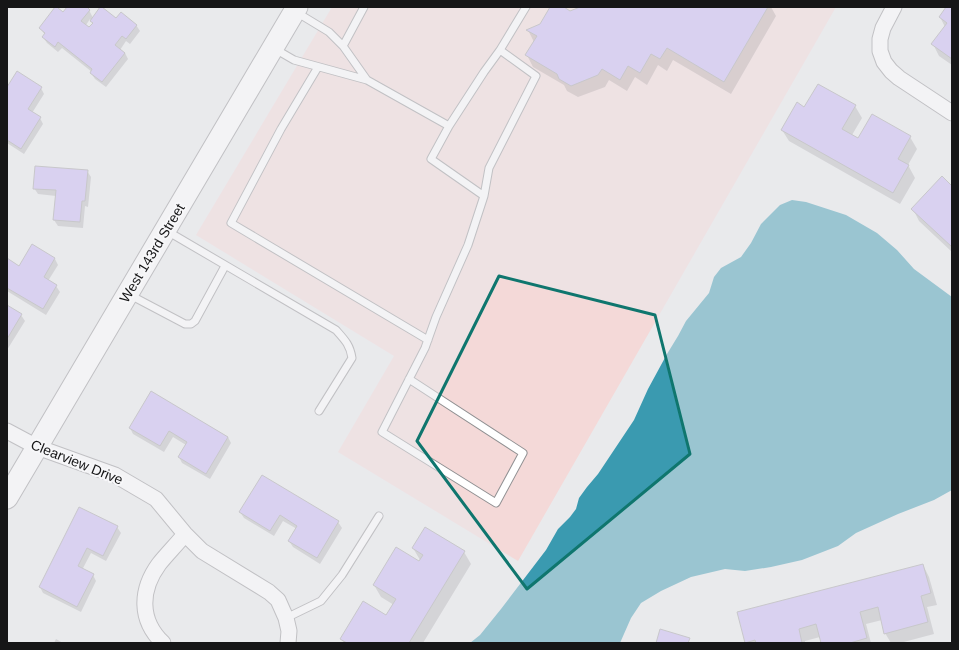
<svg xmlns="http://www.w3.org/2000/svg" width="959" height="650" viewBox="0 0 959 650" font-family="Helvetica,sans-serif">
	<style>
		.commercial { fill: #f4d9d8 }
		.water { fill: #3a9ab0 }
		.shadow { fill: #0003; fill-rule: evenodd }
		.building { fill: #c5b3f4; stroke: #a09fa1 }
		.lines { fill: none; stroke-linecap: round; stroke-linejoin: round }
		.service-casing { stroke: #919193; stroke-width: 9 }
		.minor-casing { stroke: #919193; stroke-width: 17 }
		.secondary-casing { stroke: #919193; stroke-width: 23 }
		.service { stroke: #fff; stroke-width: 7 }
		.minor { stroke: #fff; stroke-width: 15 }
		.secondary { stroke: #fff; stroke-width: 21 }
		.marked { fill: none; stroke: #0f766e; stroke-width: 3; stroke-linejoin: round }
		.labels { text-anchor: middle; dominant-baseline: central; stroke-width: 4; stroke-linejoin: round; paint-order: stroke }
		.street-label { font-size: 14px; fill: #161617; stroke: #f7f7f9 }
	</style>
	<rect width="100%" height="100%" fill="#e9eaec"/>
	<path class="commercial" d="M332 7H836L518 561 338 452 394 356 196 235Z"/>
	<path class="water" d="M792 200 806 202 846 215 877 233 897 250 914 269 952 297V490L934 500 898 514 856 533 838 546 802 560 771 567 745 571 725 569 691 577 661 591 641 603 631 618 620 643H470L480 635 501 609 546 550 558 529 570 517 576 509 579 498 587 487 598 474 634 420 648 389 667 354 678 336 686 321 709 293 714 277 721 268 741 257 751 243 761 224 780 205Z"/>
	<path class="shadow" d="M68 7H85L89 10 93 18 116 20 136 25 140 31 130 44 126 41 120 50 125 53 128 59 106 87 95 79 91 73 92 72 62 48 58 52 47 43 43 37 45 35 40 28 63 13ZM90 19 93 24 89 28 86 25Z
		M551 7H562L570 12 582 7H771L776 16 731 94 673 60 667 71 658 65 647 85 635 77 627 91 609 80 605 87 578 97 567 91 564 85 533 67 527 55 534 42 528 30 541 25Z
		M947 7H952V65L939 56 933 44 945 27 940 17Z
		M7 88H41L44 94 32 113 40 118 43 124 24 154 7 143Z
		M855 106 862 118 852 135 859 139 910 137 917 149 908 165 915 178 900 204 789 141 782 130 805 108Z
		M87 171 91 177 88 207 85 206 83 228 58 226 54 220 56 196 38 194 34 188Z
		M952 187V252L919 221 913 209Z
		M7 259 20 267 55 259 58 265 48 281 56 286 60 292 46 315 7 291Z
		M7 306 21 315 25 321 7 350Z
		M152 392 228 437 231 443 210 479 182 463 179 457 186 445 173 437 164 452 133 434 130 428Z
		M262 476 338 522 342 528 320 564 293 547 289 541 297 529 283 521 274 536 244 518 240 512Z
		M80 508 117 527 121 533 106 561 91 553 82 570 93 575 96 581 81 612 43 593 40 587Z
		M413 548 464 552 471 564 423 643H344L341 639 387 616 394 605 381 597 374 585 420 562V560Z
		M923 565 929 577 937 605 927 607 934 634 900 643H891L885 633 882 620 866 624 871 643H822L820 637 805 641V643H747L739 613Z
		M56 639 63 643H54Z"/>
	<path class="building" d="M55 7H57L63 12 67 7H87L90 10 81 21 89 27 93 23 90 21 100 7H102L116 18 121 12 137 25 126 39 122 36 115 45 125 53 102 82 90 73 92 69 58 42 55 47 42 37 45 33 39 28Z
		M550 7H564L570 11 580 7H768L724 82 667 48 660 59 651 54 640 73 628 66 620 80 602 69 598 75 571 86 559 79 557 74 525 55 537 36 526 30 540 24Z
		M946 7H952V59L931 44 947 23 939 17Z
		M17 71 42 87 28 109 41 117 21 149 7 140V87Z
		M818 84 856 105 842 129 858 138 872 114 911 136 898 159 909 165 893 193 781 130 797 102 804 107Z
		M35 166 88 170 85 201H82L80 222 53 220 56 190 33 189Z
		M942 176 952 186V247L911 209Z
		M32 244 55 258 44 277 57 285 43 309 7 288V258L19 266Z
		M7 305 22 314 7 339Z
		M151 391 228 437 206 474 178 457 187 442 169 431 160 446 129 428Z
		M262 475 339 521 317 558 288 541 297 526 280 515 270 531 239 512Z
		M79 507 118 526 103 556 87 548 78 566 94 574 77 607 39 587Z
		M425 527 465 551 409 643H347L340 639 363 601 386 615 396 599 373 585 396 547 419 561 423 555 412 548Z
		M923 564 931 593 921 596 928 622 884 634 878 607 860 612 867 638 850 643H821L816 624 799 629 802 643H756L755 640 745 643 737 612Z
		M660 629 690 638 688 643H656Z"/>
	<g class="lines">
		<g class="service-casing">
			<path id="service" d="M296 12 329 32 343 46 367 80
				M343 46 364 7
				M275 49 294 60 367 80 449 126 431 159 484 196 468 245 436 317 425 348 382 432 496 503 523 453 409 379
				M318 67 281 129 231 223 428 340
				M449 126 484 72 500 50
				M484 196 489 168 536 76 500 50 526 7
				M167 231 336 330C345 340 350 345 352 358L319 411
				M130 295 185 324H191L195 321 225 266
				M286 618 321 601 342 575 379 516"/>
		</g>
		<g class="minor-casing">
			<path id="minor" d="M894 7 883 28 880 39V51L884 62 891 71 899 78 952 113
				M7 431 37 447 115 475 156 499 185 534 202 551 269 592 278 600 286 618 289 631 288 643
				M163 643C139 620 140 590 159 564 167 554 177 544 185 534"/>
		</g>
		<g class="secondary-casing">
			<path id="secondary" d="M7 498 297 7"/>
		</g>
		<use href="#service" class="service"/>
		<use href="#minor" class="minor"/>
		<use href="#secondary" class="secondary"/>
	</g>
	<path d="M0 0H959V650H0ZM499 276 655 315 690 454 527 589 417 441Z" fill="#e9eaec" fill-opacity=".55" fill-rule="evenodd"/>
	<path class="marked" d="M499 276 655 315 690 454 527 589 417 441Z"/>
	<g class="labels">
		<g class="street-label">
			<text transform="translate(152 253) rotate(-59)">West 143rd Street</text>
			<text transform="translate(77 462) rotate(22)">Clearview Drive</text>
		</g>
	</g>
	<rect width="959" height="650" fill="none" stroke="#161617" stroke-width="16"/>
</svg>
